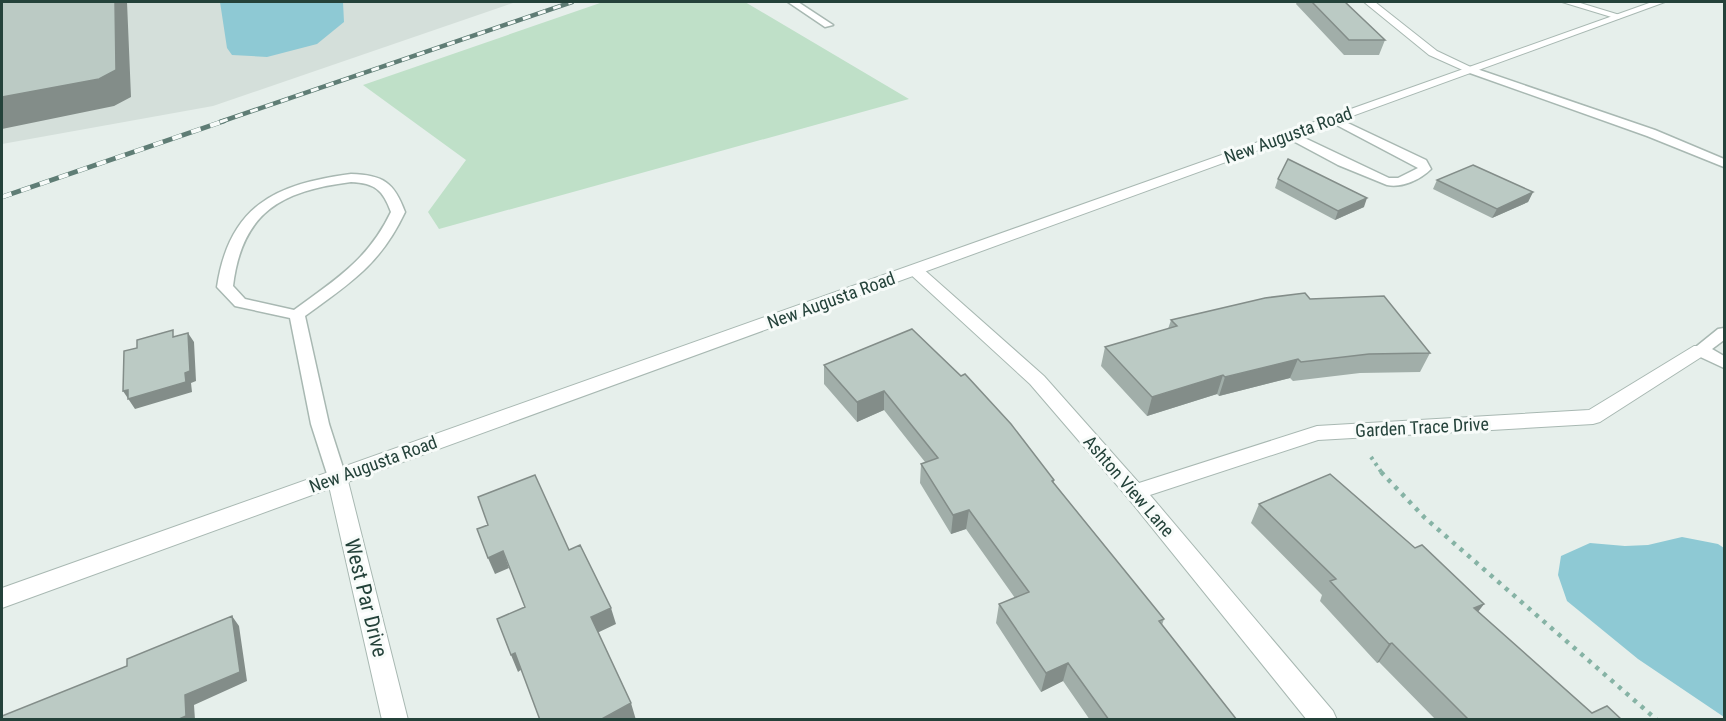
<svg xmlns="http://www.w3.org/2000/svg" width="1726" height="721" viewBox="0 0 1726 721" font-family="'Roboto Condensed',sans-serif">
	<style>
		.built { fill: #d4dfda }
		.green { fill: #bfe0c8 }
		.water { fill: #8ec9d4 }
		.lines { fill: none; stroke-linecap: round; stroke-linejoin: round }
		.service-casing { stroke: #a8b8b2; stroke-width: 3 }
		.minor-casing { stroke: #a8b8b2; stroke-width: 2 }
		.tertiary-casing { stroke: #a8b8b2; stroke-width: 2 }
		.path-far1 { stroke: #86b3a5; stroke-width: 4; stroke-dasharray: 3 4.5; stroke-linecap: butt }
		.path { stroke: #86b3a5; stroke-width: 4.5; stroke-dasharray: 4 6; stroke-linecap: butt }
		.service { fill: #fff; fill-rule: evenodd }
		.minor { fill: #fff; fill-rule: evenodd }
		.tertiary { fill: #fff; fill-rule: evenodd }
		.rail-far1-casing { stroke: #5f7d75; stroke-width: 4.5 }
		.rail-casing { stroke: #5f7d75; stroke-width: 5 }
		.rail-far1 { stroke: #f7fbf9; stroke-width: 3; stroke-dasharray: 8; stroke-linecap: butt }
		.rail { stroke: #f7fbf9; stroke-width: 4; stroke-dasharray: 10; stroke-linecap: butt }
		.wall { fill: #a1aea9 }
		.shaded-wall { fill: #838d89 }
		.building { fill: #bbcac4; stroke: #838d89; stroke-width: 1.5 }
		.labels { text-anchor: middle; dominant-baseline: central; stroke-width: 6; stroke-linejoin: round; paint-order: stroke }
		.street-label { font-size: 18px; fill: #24423a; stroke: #f7fbf9 }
		.near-street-label { font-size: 21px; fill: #24423a; stroke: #f7fbf9 }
	</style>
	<rect width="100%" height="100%" fill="#e6efeb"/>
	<path class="built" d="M2 2H516L213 106 2 144Z"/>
	<path class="green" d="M603 2H745L909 99 439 229 428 212 466 160 363 85Z"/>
	<path class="water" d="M220 2H343L344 22 317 44 267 57 232 55 227 48Z
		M1682 537 1718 544 1724 548V717L1638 659 1567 601 1558 575 1561 556 1590 543 1625 546 1648 545Z"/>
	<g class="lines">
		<g class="service-casing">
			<path id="service" d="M788 2H798L833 25 825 27Z
				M1471 67 1655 130 1724 159V167L1647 136 1467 72 1466 70Z
				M1333 116 1426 160 1431 169C1420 180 1402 188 1387 185L1338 165 1282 135 1284 132H1292L1389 178H1398L1418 168 1329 121 1327 119Z
				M351 174C383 175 394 182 405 212 380 265 350 283 305 316L329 424 346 477 344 482 337 484 330 482 328 477 311 424 290 318 235 306 217 287C229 206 275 184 351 174ZM351 182C375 183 383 190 391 212 368 260 336 279 294 310L245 299 233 286C242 212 281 191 351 182Z
				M1724 328V340L1712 349 1724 356V368L1694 354 1692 350 1718 329Z"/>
		</g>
		<g class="minor-casing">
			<path id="minor" d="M1364 2H1375L1437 51 1477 70 1471 73 1467 72 1429 55Z
				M1562 2H1577L1623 16 1618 19Z
				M915 265 921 267 1044 376 1139 483 1317 426 1589 410 1694 346H1706L1709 350 1706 354 1600 422 1593 424 1318 440 1150 495 1333 711 1337 720H1307L1128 498 1030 384 909 273 907 270 909 267Z
				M337 469 344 472 347 477 408 720H382L327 477 330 472Z"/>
		</g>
		<g class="tertiary-casing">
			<path id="tertiary" d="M1652 2H1665L2 608V588Z"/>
		</g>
		<path class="path-far1" d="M1371 457 1382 473"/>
		<path class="path" d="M1381 472 1425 518 1657 720"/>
		<use href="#service" class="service"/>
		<use href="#minor" class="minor"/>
		<use href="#tertiary" class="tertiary"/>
		<g class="rail-far1-casing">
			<path id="rail-far1" d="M220 122 572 2"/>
		</g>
		<g class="rail-casing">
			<path id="rail" d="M2 197 224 121"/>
		</g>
		<use href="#rail-far1" class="rail-far1"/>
		<use href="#rail" class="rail"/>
	</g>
	<path class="wall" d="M1297 2H1345L1385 40 1379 55H1344L1296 4Z
		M1278 179 1364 207 1335 220 1275 188Z
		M1437 180 1533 192 1528 202 1492 218 1433 189Z
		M1310 299 1430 353 1420 372 1360 373 1293 381 1290 378 1219 396 1217 394 1147 416 1101 366 1105 347 1168 329 1171 320Z
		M912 329 1054 480V483L1164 619 1162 625 1237 720H1090L1063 681 1041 692 996 623 999 604 1015 598 966 529 951 534 920 483 921 464 925 462 884 410 857 422 824 384V365Z
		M1259 504 1415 548 1484 604 1478 612 1592 713 1622 720H1436L1379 662 1377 663 1320 601 1322 595 1251 523Z"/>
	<path class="shaded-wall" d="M115 2H127L131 97 114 106 2 129V97Z
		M1533 192 1528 202 1492 218 1497 209Z
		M1367 198 1364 207 1335 220 1338 211Z
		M188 333 194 342 196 381 191 383 192 392 135 409 123 391 185 373Z
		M1298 359 1290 378 1219 396 1225 377Z
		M1223 375 1217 394 1147 416 1152 397Z
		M884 391V410L857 422V402Z
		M969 510 966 529 951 534 953 515Z
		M503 551 509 568 495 574 488 558Z
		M1484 604 1469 623 1474 608Z
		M611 608 616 624 597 633 591 617Z
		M232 616 239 626 247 681 194 705 195 720H177L185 695Z
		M1392 643 1379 662 1377 663 1389 644Z
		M515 653 522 669 518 672 511 655Z
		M1068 663 1063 681 1041 692 1046 673Z
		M631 703 636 720H600Z"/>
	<path class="building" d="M2 2H115L116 70 99 79 2 97Z
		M1312 2H1345L1385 40H1349Z
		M1288 159 1367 198 1338 211 1278 179Z
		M1473 165 1533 192 1497 209 1437 180Z
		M1305 293 1310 299 1384 296 1430 353 1369 354 1301 362 1298 359 1225 377 1223 375 1152 397 1105 347 1177 326 1171 320 1265 298Z
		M912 329 961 376 965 374 1011 424 1054 480 1052 481 1164 619 1159 621 1237 720H1109L1068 663 1046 673 999 604 1029 592 969 510 953 515 921 464 938 458 884 391 857 402 824 365Z
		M173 330V337L188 333 190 371 185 373 186 382 128 399V390L123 391 124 351 137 348V340Z
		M1330 474 1415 548 1422 545 1484 604 1474 608 1592 713 1607 706 1622 720H1469L1392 643 1389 644 1330 581 1336 579 1259 504Z
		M535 475 569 550 580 545 611 608 591 617 631 703 600 720H540L515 653 511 655 497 619 525 607 503 551 488 558 477 529 488 525 478 497Z
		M232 616 240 672 185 695 186 716 177 720H2V716L127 666V659Z"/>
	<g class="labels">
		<g class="street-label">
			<text transform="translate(1288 135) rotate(-20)">New Augusta Road</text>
			<text transform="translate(831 300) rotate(-20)">New Augusta Road</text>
			<text transform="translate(1422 427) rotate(-3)">Garden Trace Drive</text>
			<text transform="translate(373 464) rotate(-20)">New Augusta Road</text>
			<text transform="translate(1129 486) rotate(49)">Ashton View Lane</text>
		</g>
		<g class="near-street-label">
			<text transform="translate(366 598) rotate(76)">West Par Drive</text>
		</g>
	</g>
	<rect width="1726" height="721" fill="none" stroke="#24423a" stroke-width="6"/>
</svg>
